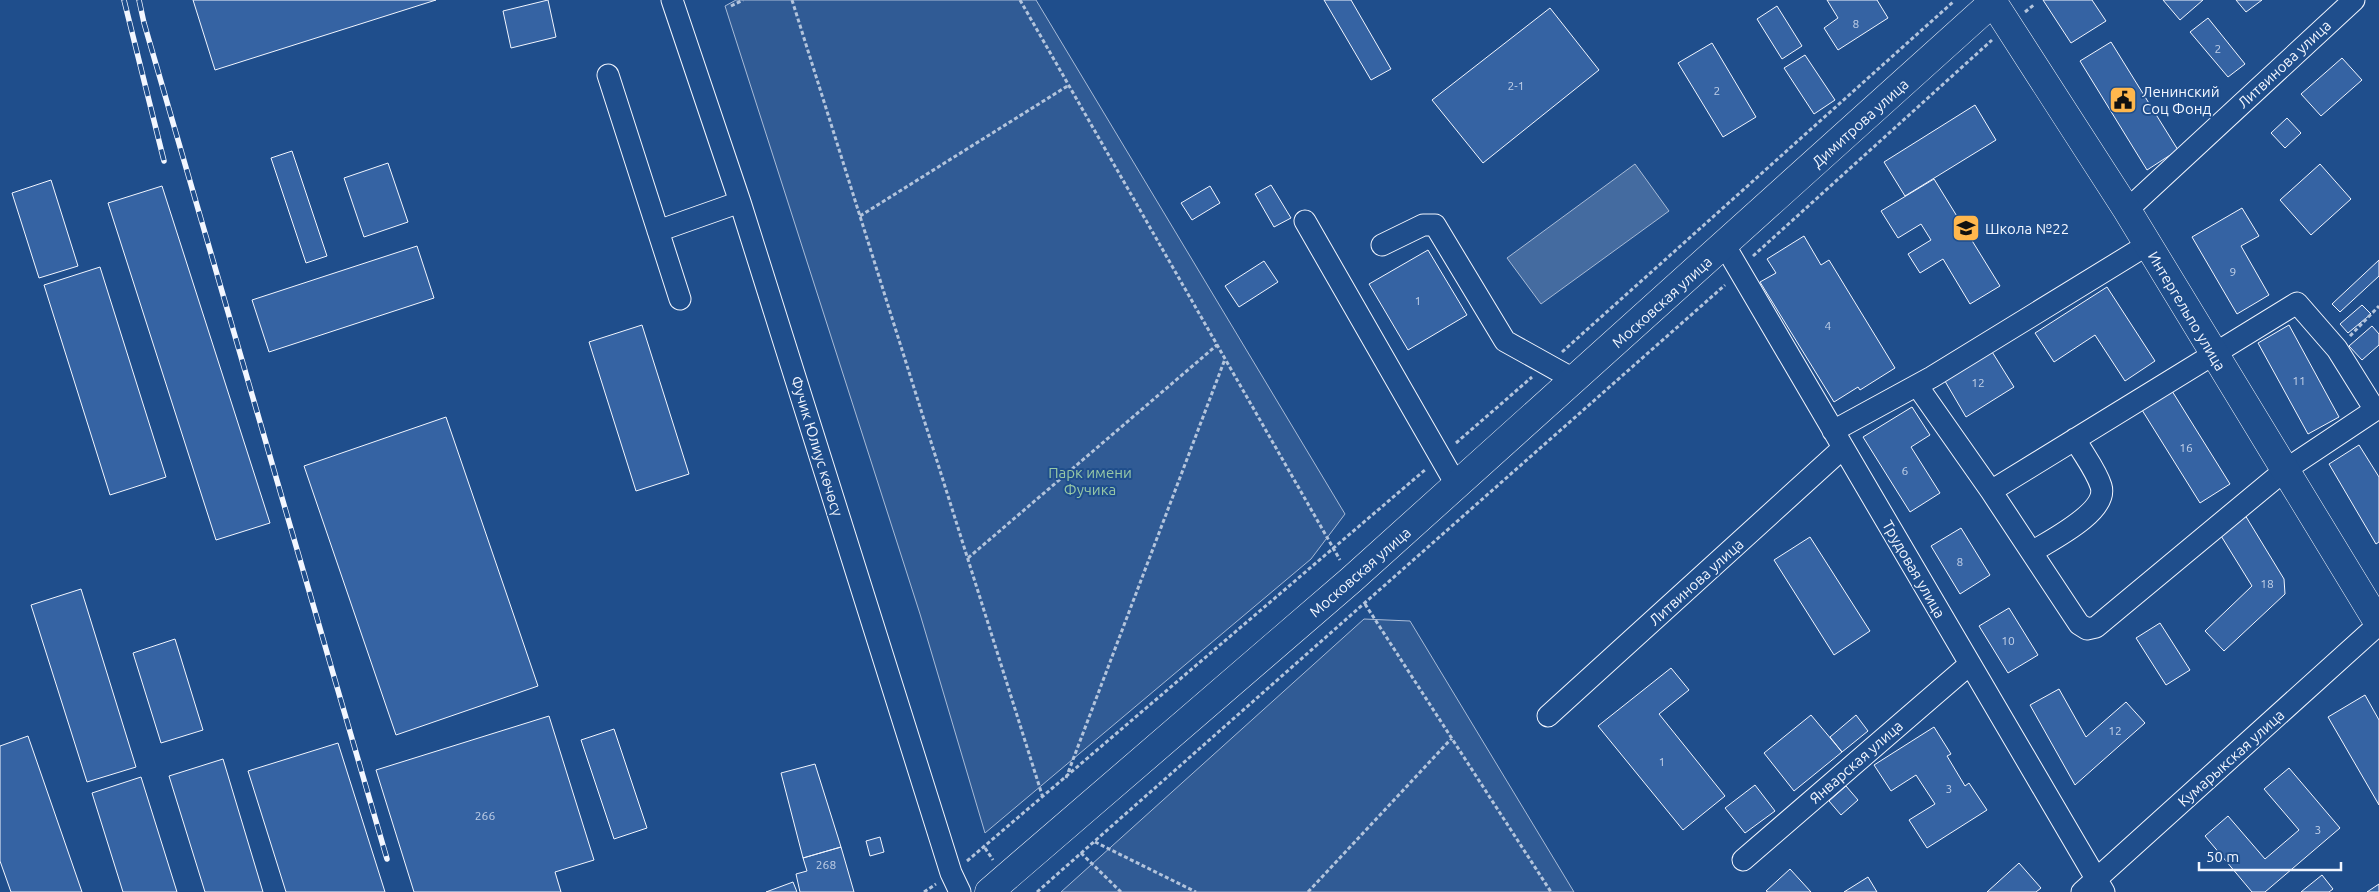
<svg xmlns="http://www.w3.org/2000/svg" width="2379" height="892" viewBox="0 0 2379 892" font-family="Ubuntu,sans-serif">
	<style>
		.built { fill: #305b95; stroke: #a8bbd7 }
		.water { fill: #446ba0; stroke: #a8bbd7 }
		.building { fill: #3563a3; stroke: #f2f6ff }
		.lines { fill: none; stroke-linecap: round; stroke-linejoin: round }
		.minor-casing { stroke: #f2f6ff; stroke-width: 23 }
		.major-casing { stroke: #f2f6ff; stroke-width: 29 }
		.path { stroke: #b3c4dc; stroke-width: 3; stroke-dasharray: 4 2.5; stroke-linecap: butt }
		.minor { stroke: #1f4e8c; stroke-width: 21 }
		.major { stroke: #1f4e8c; stroke-width: 28 }
		.rail-casing { stroke: #f2f6ff; stroke-width: 5.5 }
		.rail { stroke: #1f4e8c; stroke-width: 4; stroke-dasharray: 11; stroke-linecap: butt }
		.labels { text-anchor: middle; dominant-baseline: central; stroke-width: 4; stroke-linejoin: round; paint-order: stroke }
		.number-label { font-size: 12px; fill: #c3d1e8 }
		.street-label { font-size: 15px; fill: #f2f6ff; stroke: #1f4e8c }
		.poi-label { font-size: 15px; fill: #f2f6ff; stroke: #1f4e8c; text-anchor: start }
		.park-label { font-size: 15px; fill: #97c8a6; stroke: #1f4e8c }
	</style>
	<rect width="100%" height="100%" fill="#1f4e8c"/>
	<path class="built" d="M736 0H1036L1345 514 1311 559 985 833 920 614 725 6Z
		M1364 619 1410 621 1574 892H1061Z"/>
	<path class="water" d="M1635 164 1669 211 1541 304 1507 258Z"/>
	<path class="building" d="M193 0H436L215 70Z
		M548 0 556 37 511 48 503 11Z
		M1324 0H1351L1391 69 1371 80Z
		M1827 0H1877L1888 18 1838 50 1824 28 1838 18Z
		M2043 0H2092L2106 21 2071 43Z
		M2163 0H2203L2180 20Z
		M2236 0H2262L2246 12Z
		M1777 6 1802 46 1782 59 1757 19Z
		M1550 8 1599 70 1483 163 1432 100Z
		M2208 18 2245 64 2228 77 2190 32Z
		M2111 42 2178 150 2147 170 2080 61Z
		M1712 43 1756 117 1723 137 1678 63Z
		M1805 55 1835 100 1814 114 1784 68Z
		M2342 58 2362 80 2321 116 2301 94Z
		M1975 105 1996 140 1905 196 1884 162Z
		M2287 118 2301 133 2285 148 2271 133Z
		M292 151 327 256 306 263 271 158Z
		M388 163 408 222 364 237 344 178Z
		M2320 164 2351 199 2311 235 2280 200Z
		M1934 179 2000 286 1970 304 1943 259 1920 273 1908 254 1931 240 1921 224 1898 238 1881 211Z
		M51 180 78 266 39 278 12 193Z
		M1271 185 1291 218 1274 227 1255 194Z
		M162 186 270 523 216 540 108 203Z
		M1210 186 1220 203 1192 220 1181 203Z
		M2242 208 2259 236 2241 246 2269 295 2237 314 2192 237Z
		M1804 236 1821 265 1829 260 1895 368 1860 390 1858 387 1834 402 1760 282 1776 273 1767 259Z
		M417 246 434 298 269 352 252 300Z
		M1428 250 1467 315 1408 350 1369 284Z
		M2379 260V276L2340 312 2332 304Z
		M1264 261 1278 282 1239 307 1225 286Z
		M100 267 166 477 110 495 44 285Z
		M2107 287 2155 361 2125 381 2095 335 2054 362 2035 333Z
		M2362 305 2371 314 2348 333 2340 324Z
		M642 325 689 474 636 491 589 342Z
		M2289 325 2339 417 2308 434 2258 343Z
		M2372 326 2379 334V345L2362 360 2349 346Z
		M1989 347 2014 387 1966 417 1942 376Z
		M2172 391 2230 484 2200 503 2142 410Z
		M1912 407 1930 435 1911 447 1940 493 1910 512 1863 437Z
		M446 417 538 686 396 735 304 466Z
		M2359 445 2379 477V542L2376 544 2329 464Z
		M2245 515 2284 579 2285 594 2224 651 2205 631 2252 586 2218 531Z
		M1961 528 1990 575 1960 594 1931 546Z
		M1810 537 1870 631 1834 655 1774 560Z
		M81 589 136 767 87 782 31 605Z
		M2009 608 2038 655 2008 673 1979 626Z
		M2160 623 2190 670 2166 685 2136 638Z
		M175 639 203 730 161 743 133 653Z
		M1671 668 1689 690 1659 714 1725 796 1683 830 1598 726Z
		M2059 689 2086 737 2126 702 2145 723 2075 785 2030 705Z
		M2365 695 2379 720V805L2328 717Z
		M1811 715 1842 752 1794 791 1764 753Z
		M1856 715 1868 731 1842 752 1830 737Z
		M549 716 594 860 555 872 561 892H414L376 770Z
		M1934 727 1951 754 1947 756 1965 786 1969 783 1987 810 1927 848 1909 820 1935 804 1916 775 1891 791 1874 765Z
		M614 729 647 828 614 839 581 740Z
		M28 736 82 892H11L0 861V746Z
		M338 743 385 892H286L248 771Z
		M223 759 263 892H205L169 776Z
		M815 764 841 847 803 858 781 773Z
		M2289 768 2340 828 2265 892H2252L2205 836 2228 816 2265 859 2299 830 2264 789Z
		M141 777 177 892H123L92 793Z
		M1755 785 1775 811 1745 833 1725 808Z
		M1846 786 1858 800 1841 815 1829 801Z
		M880 837 884 852 870 856 866 841Z
		M841 847 854 892H800L796 874 807 871 803 858Z
		M2019 863 2041 888 2036 892H1987Z
		M1790 869 1811 892H1768L1766 891Z
		M2322 875 2333 889 2329 892H2301Z
		M1868 877 1877 892H1844Z
		M793 882 797 892H766Z
		M2379 884V892H2367Z"/>
	<g class="lines">
		<g class="minor-casing">
			<path id="minor" d="M672 0 740 202 951 873 960 892
				M608 75 680 299
				M2127 210 2354 0
				M1305 221 1457 486
				M658 231 740 202
				M1382 245 1423 225H1435L1505 341 1575 380
				M1725 246 2104 892
				M1923 394 1991 491 2079 624 2087 629 2096 627 2285 470 2375 410 2337 349 2297 303 1991 491
				M1833 431 1932 377 2147 245
				M2032 552C2049 541 2109 512 2101 486 2096 470 2083 454 2075 439
				M1548 716 1843 448
				M1743 860 1970 664
				M2082 892 2379 624"/>
		</g>
		<g class="major-casing">
			<path id="major" d="M989 892 1351 580 1993 2 2127 210 2379 624"/>
		</g>
		<path class="path" d="M792 0 1043 798
			M1020 0 1340 560
			M731 6 743 0
			M2025 12 2035 4
			M860 216 1069 85
			M1753 256 1992 40
			M2350 336 2379 306
			M1562 352 1953 2
			M1456 443 1532 377
			M968 558 1217 345
			M1365 604 1551 892
			M1066 778 1225 359
			M1095 842 1196 892
			M985 848 993 860
			M1081 853 1121 892
			M967 861 1426 469
			M924 892 936 884
			M1037 892 1725 285
			M1308 892 1452 738"/>
		<use href="#minor" class="minor"/>
		<use href="#major" class="major"/>
		<g class="rail-casing">
			<path id="rail" d="M124 0 164 161
				M139 0 144 23 387 859"/>
		</g>
		<use href="#rail" class="rail"/>
	</g>
	<defs>
		<g id="civic-square" transform="scale(1.4375)"><rect x="-9" y="-9" width="18" height="18" rx="4" fill="#ffb74d" stroke="#1f4e8c"/><path d="M-.6-6.5H3V-4.5H.6V-3L4-1V1h2V6H-6V1h2V-1L-.6-3ZM-1.2 2.5V6h2.4V2.5Z" fill="#111"/></g>
		<g id="school-square" transform="scale(1.4375)"><rect x="-9" y="-9" width="18" height="18" rx="4" fill="#ffb74d" stroke="#1f4e8c"/><path d="M0-5L7-2L0 1L-7-2ZM-4 1L0 2.5L4 1V4Q0 6-4 4Z" fill="#111"/></g>
	</defs>
	<g fill-rule="evenodd">
		<use href="#civic-square" x="2123" y="100"/>
		<use href="#school-square" x="1966" y="228"/>
	</g>
	<g class="labels">
		<g class="number-label">
			<text x="1856" y="23">8</text>
			<text x="2218" y="48">2</text>
			<text x="1516" y="85">2-1</text>
			<text x="1717" y="90">2</text>
			<text x="2233" y="271">9</text>
			<text x="1418" y="300">1</text>
			<text x="1828" y="325">4</text>
			<text x="2299" y="380">11</text>
			<text x="1978" y="382">12</text>
			<text x="2186" y="447">16</text>
			<text x="1905" y="470">6</text>
			<text x="1960" y="561">8</text>
			<text x="2267" y="583">18</text>
			<text x="2008" y="640">10</text>
			<text x="2115" y="730">12</text>
			<text x="1662" y="761">1</text>
			<text x="1949" y="788">3</text>
			<text x="485" y="815">266</text>
			<text x="2318" y="829">3</text>
			<text x="826" y="864">268</text>
		</g>
		<g class="street-label">
			<text transform="translate(2284 64) rotate(-43)">Литвинова улица</text>
			<text transform="translate(1860 123) rotate(-42)">Димитрова улица</text>
			<text transform="translate(1662 302) rotate(-42)">Московская улица</text>
			<text transform="translate(2187 311) rotate(59)">Интергельпо улица</text>
			<text transform="translate(817 446) rotate(73)">Фучик Юлиус көчөсү</text>
			<text transform="translate(1914 569) rotate(60)">Трудовая улица</text>
			<text transform="translate(1360 572) rotate(-41)">Московская улица</text>
			<text transform="translate(1696 582) rotate(-42)">Литвинова улица</text>
			<text transform="translate(2231 758) rotate(-42)">Кумарыкская улица</text>
			<text transform="translate(1856 762) rotate(-41)">Январская улица</text>
		</g>
		<g class="poi-label">
			<text x="2142" y="91">Ленинский<tspan x="2142" dy="17">Соц Фонд</tspan></text>
			<text x="1985" y="228">Школа №22</text>
		</g>
		<g class="park-label">
			<text x="1090" y="472">Парк имени<tspan x="1090" dy="17">Фучика</tspan></text>
		</g>
	</g>
	<path d="M2199 862v8h142v-8" fill="none" stroke="#f2f6ff" stroke-width="2.5"/>
	<text x="2206" y="862" font-size="15" fill="#f2f6ff" stroke="#1f4e8c" stroke-width="4" paint-order="stroke">50 m</text>
</svg>
